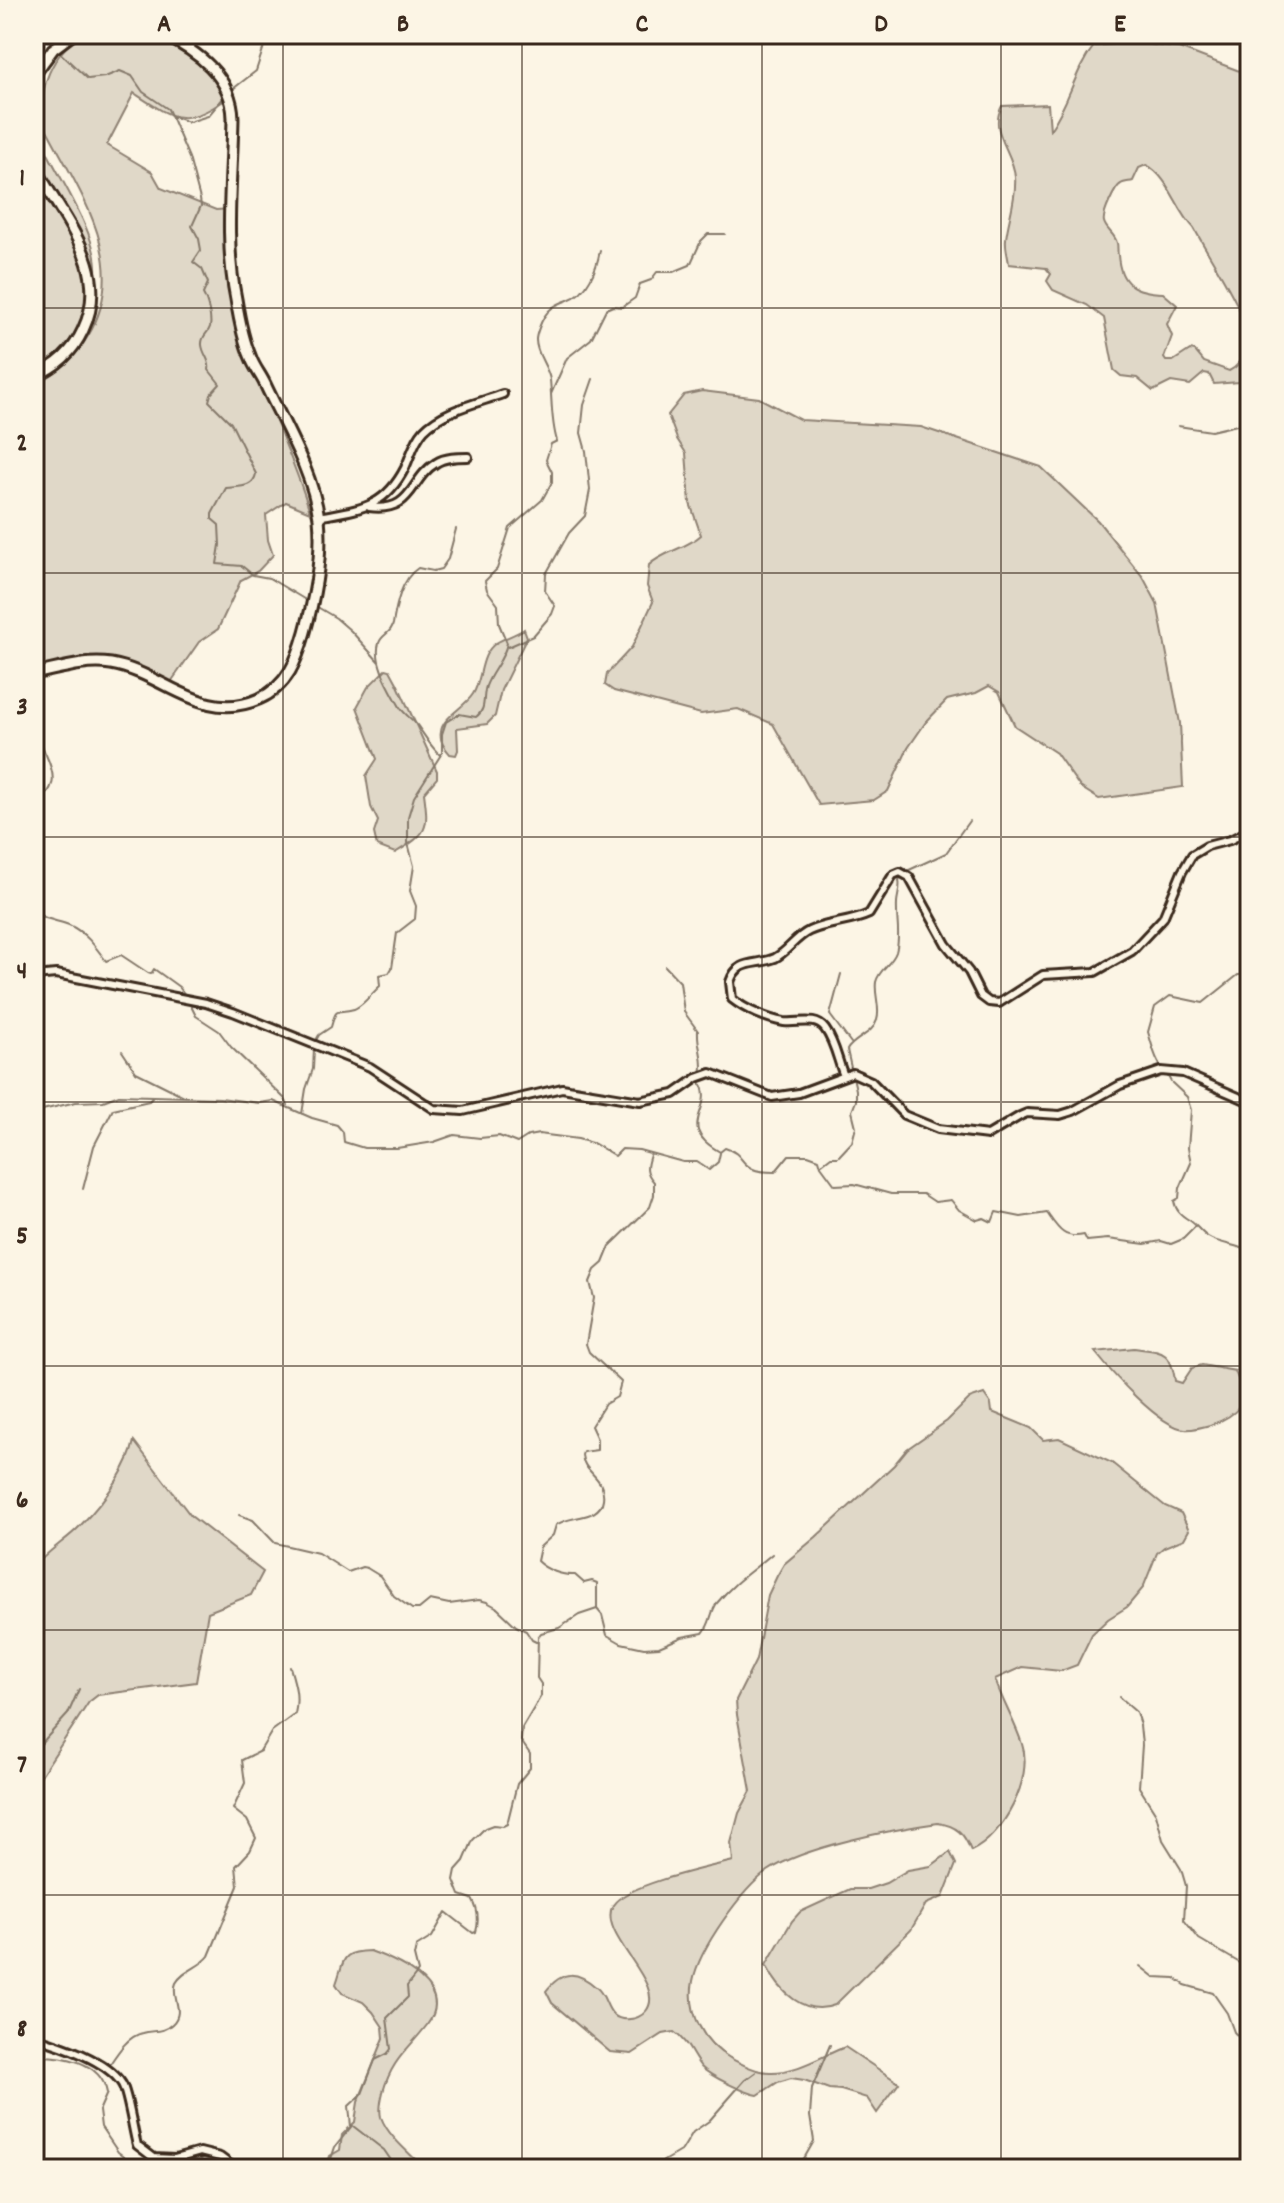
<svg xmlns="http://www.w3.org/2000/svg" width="1284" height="2203" viewBox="0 0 1284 2203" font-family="Dekko,sans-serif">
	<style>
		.green { fill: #e0d8c8; stroke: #8e8173; stroke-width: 2; fill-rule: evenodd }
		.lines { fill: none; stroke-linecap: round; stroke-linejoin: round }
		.stream { stroke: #85796b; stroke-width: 2 }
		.minor-casing { stroke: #3b2a1e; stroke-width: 12 }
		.highway-casing { stroke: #3b2a1e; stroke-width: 15 }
		.minor { stroke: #fcf5e5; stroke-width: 6 }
		.highway { stroke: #fcf5e5; stroke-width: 9 }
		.grid { fill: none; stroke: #3b2a1e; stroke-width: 2; stroke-opacity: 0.55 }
		.neatline { fill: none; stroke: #3b2a1e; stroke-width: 3 }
		.grid-label { font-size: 26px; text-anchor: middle; font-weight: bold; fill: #3b2a1e }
	</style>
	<rect width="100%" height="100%" fill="#fcf5e5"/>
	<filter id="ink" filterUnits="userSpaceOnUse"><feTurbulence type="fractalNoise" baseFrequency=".0125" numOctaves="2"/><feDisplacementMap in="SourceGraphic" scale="16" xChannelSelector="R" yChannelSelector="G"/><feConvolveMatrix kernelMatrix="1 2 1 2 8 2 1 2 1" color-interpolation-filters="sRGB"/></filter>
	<g filter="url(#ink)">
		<path class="green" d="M83 34H158L215 73 228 98C184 128 175 120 134 93L107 145 152 172 161 188 216 210 230 209C231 237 228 268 234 296 248 372 288 438 310 512L286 502 266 515 268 540 273 555 258 571 241 580 218 629 199 642 171 682C121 654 88 659 34 669V385C57 374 75 358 88 336 133 262 77 189 44 124 37 88 52 53 83 34Z
			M1132 42 1179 48 1250 75V368L1239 382 1214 384 1209 374 1204 373 1190 385 1171 382 1153 391 1137 378 1121 376 1114 370 1104 318 1087 305 1053 290 1047 281 1051 274 1046 268 1009 264C1008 256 1005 247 1006 239 1008 220 1017 197 1015 177 1014 152 988 132 1002 106L1048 104 1050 130C1070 102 1074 71 1094 46ZM1146 165C1169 176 1176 210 1194 228 1210 258 1232 290 1245 322 1251 339 1246 363 1229 371L1204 362 1195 351 1190 350 1173 361H1166L1164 358 1172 336 1167 324 1177 305 1163 293C1135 292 1120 285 1118 255 1117 252 1118 246 1117 243 1115 234 1106 230 1104 222 1102 215 1115 187 1121 184 1124 182 1130 182 1133 181L1139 168Z
			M34 125C51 167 94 224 96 266 97 284 92 299 85 314 73 341 59 357 34 373Z
			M702 391 759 398 801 420 921 427 1041 467 1098 521 1143 577 1157 603 1180 723 1183 787 1099 799 1080 787 1056 753 1015 726 999 692 989 686 976 693 947 700 926 722 908 748 888 791 874 800 819 805 773 724 738 709 701 714 614 691 605 685 607 674 632 647 653 602 647 586 649 565C664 551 686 549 701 535L690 503 686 453 677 439 668 415 684 395Z
			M524 629 527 637 501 690 495 716 487 724 457 728 458 750 456 755 450 754C445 748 439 741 441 732 442 717 464 708 473 694 483 678 479 655 496 643 504 638 515 635 524 629Z
			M386 669 390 670 397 683 437 771V778L424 793C429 830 428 833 395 853L377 846 374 833 378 821 371 807 366 776 377 759 357 707 368 687Z
			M1134 1348C1161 1352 1171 1349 1175 1381L1182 1383 1192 1368 1202 1365 1235 1371 1241 1387V1405C1233 1416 1223 1421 1210 1425 1203 1427 1192 1430 1185 1429 1159 1427 1111 1372 1095 1352Z
			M984 1394 991 1404 992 1412 1031 1428 1043 1440 1059 1438 1112 1463 1165 1506 1181 1513 1189 1530 1184 1539 1164 1547 1157 1553 1143 1588 1127 1607 1108 1619 1092 1634 1077 1665 1061 1671 1022 1667 995 1679C1002 1701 1015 1722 1022 1744 1034 1778 1003 1837 971 1851 964 1833 957 1826 938 1823 894 1829 803 1847 768 1871 742 1889 699 1949 693 1981 687 2012 703 2043 730 2058 742 2064 756 2072 770 2072 796 2073 822 2056 845 2047L899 2083 877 2113 867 2098 841 2090 829 2089 804 2080 791 2078 778 2082 758 2095C745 2093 710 2076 701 2067 691 2054 688 2042 674 2032L663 2034 632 2054 610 2052 552 2003 546 1991C563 1969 578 1971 597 1988 609 1997 605 2022 630 2019 635 2019 642 2016 646 2011 668 1984 596 1935 613 1905 625 1885 708 1867 733 1861L731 1843 739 1813 751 1791 737 1715 736 1700 756 1660 768 1595 777 1576 784 1564 816 1537 894 1465 907 1449 947 1421 969 1399Z
			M134 1441 191 1516 263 1572 251 1595 208 1612 196 1682 98 1695 89 1702 34 1786V1568C46 1551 66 1541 80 1526 101 1504 128 1471 134 1441Z
			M950 1852 956 1864 943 1897 926 1904 911 1930 835 2005C804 2017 779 1991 766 1965L792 1921 800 1912 850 1889H868L886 1883 908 1870 931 1866Z
			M370 1951C398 1961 456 1987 427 2025 408 2050 392 2059 383 2092 381 2100 379 2109 381 2117 388 2137 411 2154 425 2169H326L330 2156 340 2150 342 2135 355 2122 358 2102 384 2038 383 2027 373 2012 363 2002 342 1993 336 1984C345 1959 340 1952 370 1951Z"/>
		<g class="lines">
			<path class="stream" d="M43 34 53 45
				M57 50 88 79 105 77 120 71 132 76 143 92 168 109 189 158 200 199 201 206 192 226 199 239 201 250 193 262 202 269 208 283 203 294C207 301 212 318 210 327 208 334 201 336 202 345 203 355 211 360 209 370L220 384 211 394 209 401 231 423 256 474C253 489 238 486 226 488L212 514V519L219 525 220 545 217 564 242 566 253 575 269 578 309 602
				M229 92 256 71 268 34
				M171 116 189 122 208 116 225 96
				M551 394 567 358 591 339 606 309 613 306 622 307 635 298 640 284 651 280 657 272H673L690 265 701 241 708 234H725
				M1178 426 1211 431 1250 422
				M314 605 336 618 351 631 379 662
				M508 647 533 636 552 614 555 606 545 591 546 574 569 533 585 516 590 490 586 451 581 433 584 405 593 379
				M34 731C40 738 42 746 46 755 57 779 56 789 34 805
				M440 755C430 746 425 736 417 725 412 719 404 714 400 707 391 690 373 663 379 643 382 634 391 634 393 624 396 606 401 579 418 568L433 571 441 569 448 559 456 529
				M907 871 946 853 969 821
				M34 910C42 920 57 920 69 925 86 933 95 946 106 961L121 955 148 973 151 974 154 969 179 987 186 996
				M665 966 680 982 684 1012 698 1031C697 1048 705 1058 701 1074
				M841 974 830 1015 851 1043
				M189 1002 196 1016 219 1031 231 1047 285 1099 288 1105
				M315 1042 319 1035 331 1027C337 1005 336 1014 354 1009 362 1007 373 992 380 986L379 975 389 973 392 968 397 933 415 919 416 906 410 891 414 866 408 843V817L414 797 442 753V734L446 722 459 714 476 717C487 709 482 698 486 686 492 670 504 660 507 643L499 624 498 605 487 590 485 581 497 569 510 528 542 500 552 482V472L546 460 551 444 557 441C551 422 552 400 550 380 548 366 536 355 536 340 536 334 541 322 544 317 551 306 558 304 568 300 588 293 597 268 600 250
				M122 1051 136 1072 184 1096
				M1162 1068C1154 1058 1152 1044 1148 1032L1155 1007 1170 996 1203 1003 1238 975H1250
				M1166 1073 1171 1082 1187 1097 1191 1110 1188 1148 1191 1163 1180 1188 1179 1198 1174 1201C1176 1211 1181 1215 1189 1220 1197 1225 1200 1232 1208 1237 1221 1245 1237 1244 1250 1252
				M699 1081C718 1109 672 1125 720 1152L725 1148C744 1154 739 1163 753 1169 759 1172 769 1172 775 1172L789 1155H808L819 1159 821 1166 835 1185 854 1184 891 1194H923L935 1202 951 1200 959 1210 977 1220 984 1218 992 1222 996 1212 1021 1217 1047 1213C1057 1227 1063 1240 1084 1235L1087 1241 1108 1239 1145 1244 1161 1241 1171 1244 1183 1239 1195 1227
				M34 1112 76 1102 103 1101 119 1095 220 1098 259 1103 273 1101 312 1118 337 1125 343 1132 344 1142 364 1148H397L434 1142 454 1135 480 1138 499 1136 517 1143 528 1136 539 1134 578 1139 595 1144 615 1156 622 1149 639 1150 683 1162H697L709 1170 718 1162 720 1153
				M302 1114 306 1089 313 1069 314 1049
				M650 1155C646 1167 645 1172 654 1182V1195L650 1207 610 1246 603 1263 595 1270 590 1282 594 1298 586 1344 589 1352 621 1382 617 1397 605 1404 591 1426 597 1439V1450L583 1452 582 1455C583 1473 606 1477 603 1499 600 1521 571 1514 556 1525L553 1535 540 1547 537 1561C546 1570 563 1576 575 1575L584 1583 592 1581 597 1583V1609L602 1615 607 1635 621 1643 644 1648 659 1647 682 1637 703 1633C711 1624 710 1613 717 1603 735 1581 751 1572 772 1554
				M822 1164 831 1157H838L852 1142 856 1127 852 1111 856 1101V1090L847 1050C854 1038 873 1034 877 1020 881 1008 874 995 876 982 879 969 892 964 896 952 901 935 896 921 897 904 897 895 901 890 899 880L902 876
				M83 1189 94 1146 113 1109 149 1101 153 1097
				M239 1515 253 1520 275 1543 318 1553 348 1572 362 1567 367 1568 380 1576 394 1596 412 1609H419L430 1600 449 1604 479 1600 487 1602 496 1607 516 1626 526 1631 532 1640 536 1642
				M1243 1588V1598L1250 1622
				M1119 1697 1136 1712 1140 1725 1142 1745 1139 1787 1156 1814 1163 1840 1181 1869 1186 1886 1184 1920 1199 1939 1250 1969
				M34 1757 39 1746 68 1714 79 1689
				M1140 1966 1154 1977 1175 1978 1185 1985 1213 1993 1227 2013 1234 2032 1250 2049
				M34 2056C62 2055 101 2061 107 2093L99 2111 101 2127 118 2152 141 2169
				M108 2067C116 2055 127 2036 143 2033 154 2030 163 2033 172 2024 186 2011 170 1997 176 1983 183 1970 201 1967 209 1956L238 1886 236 1866 250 1851 256 1838 247 1820 233 1809 245 1783 242 1760 260 1751 272 1731 295 1714C299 1696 295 1684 290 1667
				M353 2126 384 2150 397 2169
				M329 2165 335 2147 351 2127 349 2106 362 2094 375 2060 387 2054 391 2049 387 2018 408 1997 407 1986 418 1972 414 1956 416 1947 432 1937 446 1912 473 1933 476 1932C479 1921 478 1909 472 1899L460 1895 454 1880 456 1870 464 1861 473 1840 485 1828 493 1825 503 1826 507 1824 517 1784 530 1768V1754L521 1741 522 1728 541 1696V1684L537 1678 538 1637 541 1633 559 1628 579 1615 597 1609
				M185 2169 189 2162 199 2159 219 2169
				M639 2169 660 2163 682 2150 693 2132 709 2121 745 2080 756 2072
				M798 2169 814 2141 810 2116 812 2088 830 2045"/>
			<g class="minor-casing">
				<path id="minor" d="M369 507C414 513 409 479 436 463 445 457 458 457 468 457
					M318 517C359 509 384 509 405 468 411 455 414 441 424 430 443 410 478 403 503 394
					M34 976 56 974 206 1003 233 1012 370 1067 434 1109 463 1111 562 1088 640 1101 674 1094 697 1078 711 1073 772 1097 799 1093 853 1073 871 1081 904 1115 938 1129 988 1135 1020 1116 1027 1113 1060 1115 1073 1111 1120 1085 1161 1071 1183 1073 1250 1102
					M844 1076C838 1062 835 1042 825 1029 815 1016 798 1024 784 1022 767 1019 746 1010 732 999L730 982C738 958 756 966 775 958 788 951 796 937 809 931 828 922 850 923 869 914L893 875 900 872 909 877 946 944 969 972 981 996 989 1002 999 1003 1043 975 1095 972 1132 951 1163 918 1182 872 1192 855 1207 846 1230 840 1250 830
					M34 2037C60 2045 107 2060 122 2084 128 2094 133 2131 137 2145L154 2158 175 2159 200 2152 220 2157 236 2169
					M317 2169 323 2167 336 2169"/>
			</g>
			<g class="highway-casing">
				<path id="highway" d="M34 75 53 49 73 34
					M34 164C60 217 113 267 83 330 73 352 56 367 34 376
					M34 674C59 669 85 660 111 664 164 673 202 724 259 699 288 686 297 660 305 632 315 596 323 556 319 518 312 470 285 427 265 384 261 375 254 367 251 358 243 340 239 318 236 299 224 241 232 177 233 118 232 76 197 51 162 34"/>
			</g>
			<use href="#minor" class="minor"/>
			<use href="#highway" class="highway"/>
		</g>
	</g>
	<path class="grid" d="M283 34V2169M522 34V2169M762 34V2169M1001 34V2169M34 308H1250M34 573H1250M34 837H1250M34 1102H1250M34 1366H1250M34 1630H1250M34 1895H1250"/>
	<rect width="1284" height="2203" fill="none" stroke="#fcf5e5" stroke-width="88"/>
	<rect x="44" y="44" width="1196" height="2115" class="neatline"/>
	<g class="grid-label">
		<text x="164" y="31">A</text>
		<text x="403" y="31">B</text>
		<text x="642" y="31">C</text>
		<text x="881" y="31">D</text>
		<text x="1120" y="31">E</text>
		<text x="22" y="185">1</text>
		<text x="22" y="450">2</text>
		<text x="22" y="714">3</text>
		<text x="22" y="978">4</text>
		<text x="22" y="1243">5</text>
		<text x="22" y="1507">6</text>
		<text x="22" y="1772">7</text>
		<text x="22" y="2036">8</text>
	</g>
</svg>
